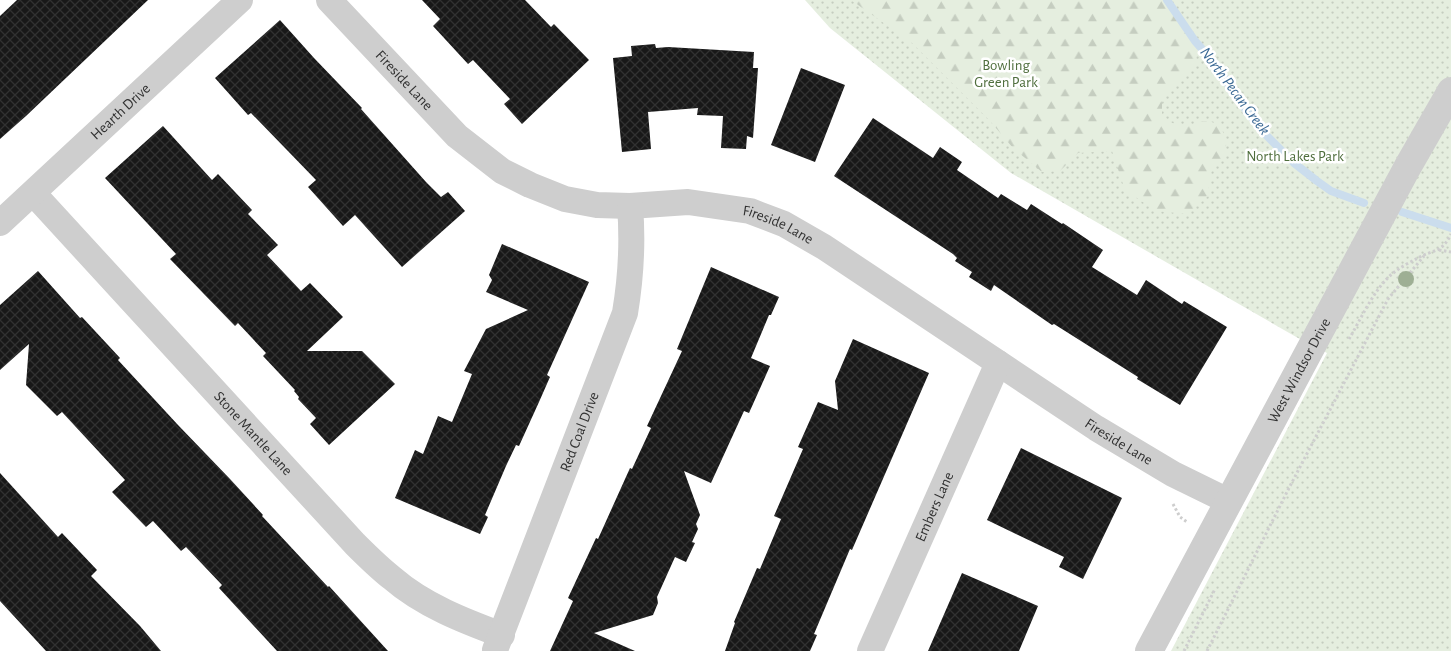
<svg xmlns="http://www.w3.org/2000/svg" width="1451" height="651" viewBox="0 0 1451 651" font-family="'Alegreya Sans',sans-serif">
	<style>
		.grass { fill: url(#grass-dots) }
		.forest { fill: url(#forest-firs) }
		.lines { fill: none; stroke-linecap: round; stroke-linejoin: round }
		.stream { stroke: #cbdded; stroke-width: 8 }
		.building { fill: url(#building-cross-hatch) }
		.path { stroke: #cecece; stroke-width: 3; stroke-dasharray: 2.5 2.5; stroke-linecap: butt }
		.minor { stroke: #cecece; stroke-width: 26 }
		.tertiary { stroke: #cecece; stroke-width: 28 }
		.tree { fill: #9eaf94 }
		.labels { text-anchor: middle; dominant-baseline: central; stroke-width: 5; stroke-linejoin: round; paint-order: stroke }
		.park-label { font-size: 15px; fill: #4f6e3d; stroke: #fff }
		.street-label { font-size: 15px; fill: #313131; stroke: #fff }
		.water-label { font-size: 16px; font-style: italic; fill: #3c6a95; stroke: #fff }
	</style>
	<defs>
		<pattern id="grass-dots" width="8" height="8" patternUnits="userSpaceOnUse" patternTransform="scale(1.25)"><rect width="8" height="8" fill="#e5eedf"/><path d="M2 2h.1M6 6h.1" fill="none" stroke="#c5cdc0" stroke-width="1.8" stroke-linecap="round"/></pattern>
		<pattern id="forest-firs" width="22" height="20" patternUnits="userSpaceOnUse" patternTransform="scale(1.25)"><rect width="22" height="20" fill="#e5eedf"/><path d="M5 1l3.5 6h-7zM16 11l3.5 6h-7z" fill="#c5cdc0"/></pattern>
		<pattern id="building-cross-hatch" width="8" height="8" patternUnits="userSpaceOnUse" patternTransform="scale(1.25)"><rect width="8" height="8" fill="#181818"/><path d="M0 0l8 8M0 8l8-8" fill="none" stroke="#313131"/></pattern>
	</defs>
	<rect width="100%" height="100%" fill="#fff"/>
	<path class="grass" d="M805 0H1451V651H1171L1327 353 1298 338 1011 173 830 28Z"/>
	<path class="forest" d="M851 0H1167C1174 10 1192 32 1195 42 1205 79 1167 78 1162 103 1162 107 1162 111 1162 115 1169 121 1176 127 1186 126 1193 126 1198 122 1204 121 1219 120 1227 134 1226 147 1225 159 1214 163 1211 173 1209 180 1209 189 1208 196L1187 214 1156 211 1125 190 1112 151 1078 153 1060 171 1042 172 1013 148 990 121 912 43Z"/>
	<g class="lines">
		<path class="stream" d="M1167 0 1195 41 1219 68 1232 92 1264 133 1294 163 1317 181 1331 191 1364 203
			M1402 212 1451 228"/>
	</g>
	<path class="building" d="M17 0H148L26 116 0 139V16Z
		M422 0H525L551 27 554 24 589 60 522 124 504 104 510 99 473 60 468 64 433 26 440 19Z
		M280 20 314 58 362 108 361 109 426 182 441 197 448 192 465 211 402 267 355 215 343 226 308 187 316 180 251 113 248 115 215 78Z
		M655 44 656 48 668 47 754 52 753 68H758L753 138 747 136 746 149 721 148 723 116 697 115 698 108 648 112 651 149 622 152 613 58 632 56 631 46Z
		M801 68 845 85 815 162 771 145Z
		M873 118 933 158 940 147 962 162 957 170 998 198 1001 194 1027 210 1031 204 1062 224 1063 223 1103 250 1092 267 1137 295 1146 280 1182 304 1184 301 1227 327 1180 405 1137 379 1138 377 1054 324 1052 325 994 285 991 291 969 277 972 272 955 261 957 258 953 254 834 176Z
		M163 126 212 180 218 174 252 210 248 214 278 245 267 255 301 291 310 283 343 317 307 351H362L395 384 329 445 310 424 316 418 298 399 299 397 294 391 295 390 263 356 266 353 238 323 235 326 170 259 176 254 105 178Z
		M502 244 589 282 547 375 550 377 539 402 519 446 516 445 506 466 485 515 488 517 480 534 395 498 415 450 423 454 438 416 452 422 472 374 464 371 486 329 528 310 486 292 492 280 489 275Z
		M711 267 779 297 771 315H769L751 358 770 366 749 413 744 411 711 483 684 471 700 515 696 524 698 529 692 542 695 543 686 562 675 557 657 597 658 603 653 615 594 633 635 651H550L573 601 568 598 596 538 598 539 630 468 632 469 651 428 647 426 682 351 677 349Z
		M38 271 80 318 82 317 120 358 118 360 178 425 230 479 263 515 262 516 328 587 329 586 388 651H277L219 588 222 585 186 547 181 551 153 521 146 527 112 492 125 480 62 412 57 416 26 385 29 344 0 370V305Z
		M853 339 929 373 852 550 850 549 814 634 817 635 810 651H725L735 623 734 622 757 568 760 569 781 519 774 516 803 449 798 447 818 402 838 410 835 381Z
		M1021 448 1122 498 1083 579 1059 567 1064 557 987 520Z
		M0 473 58 537 62 533 97 570 91 576 140 626 161 651H46L0 601Z
		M962 573 1038 606 1019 651H928Z"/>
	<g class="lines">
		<path class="path" d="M1439 250 1451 252
			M1349 339C1361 319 1374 289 1392 274 1399 268 1410 262 1418 258 1434 249 1442 253 1451 234
			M1173 504 1180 517 1187 522
			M1184 651 1215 589
			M1207 651 1289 488 1388 299 1424 256"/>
		<g class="minor">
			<path id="s1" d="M329 0 457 136 502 171 530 185 565 199 597 205 630 206 688 202 750 211 784 224 824 247 1096 428 1173 474 1228 501"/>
			<path id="s2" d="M33 193 355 544C367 556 379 568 392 578 423 605 464 621 502 635"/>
			<path id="s3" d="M0 223 240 0"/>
			<path id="s4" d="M495 650 625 313C631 277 633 243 630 206"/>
			<path id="s5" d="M870 651 998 363"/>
		</g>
		<path class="tertiary" id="s6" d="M1149 651 1407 168 1451 91"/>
	</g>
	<circle class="tree" cx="1406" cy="279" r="8"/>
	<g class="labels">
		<g class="park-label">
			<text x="1006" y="65">Bowling<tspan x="1006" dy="17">Green Park</tspan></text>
			<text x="1295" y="156">North Lakes Park</text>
		</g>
		<g class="street-label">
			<text stroke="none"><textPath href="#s1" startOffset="110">Fireside Lane</textPath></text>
			<text stroke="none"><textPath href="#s3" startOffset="164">Hearth Drive</textPath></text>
			<text stroke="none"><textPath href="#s1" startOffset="530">Fireside Lane</textPath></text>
			<text stroke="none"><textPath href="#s6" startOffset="318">West Windsor Drive</textPath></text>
			<text stroke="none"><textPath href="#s4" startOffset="234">Red Coal Drive</textPath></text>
			<text stroke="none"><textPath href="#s2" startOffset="326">Stone Mantle Lane</textPath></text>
			<text stroke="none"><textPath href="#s1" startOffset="935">Fireside Lane</textPath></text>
			<text stroke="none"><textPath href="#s5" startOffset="158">Embers Lane</textPath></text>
		</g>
		<g class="water-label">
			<text transform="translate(1235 91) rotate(53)">North Pecan Creek</text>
		</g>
	</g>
</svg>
